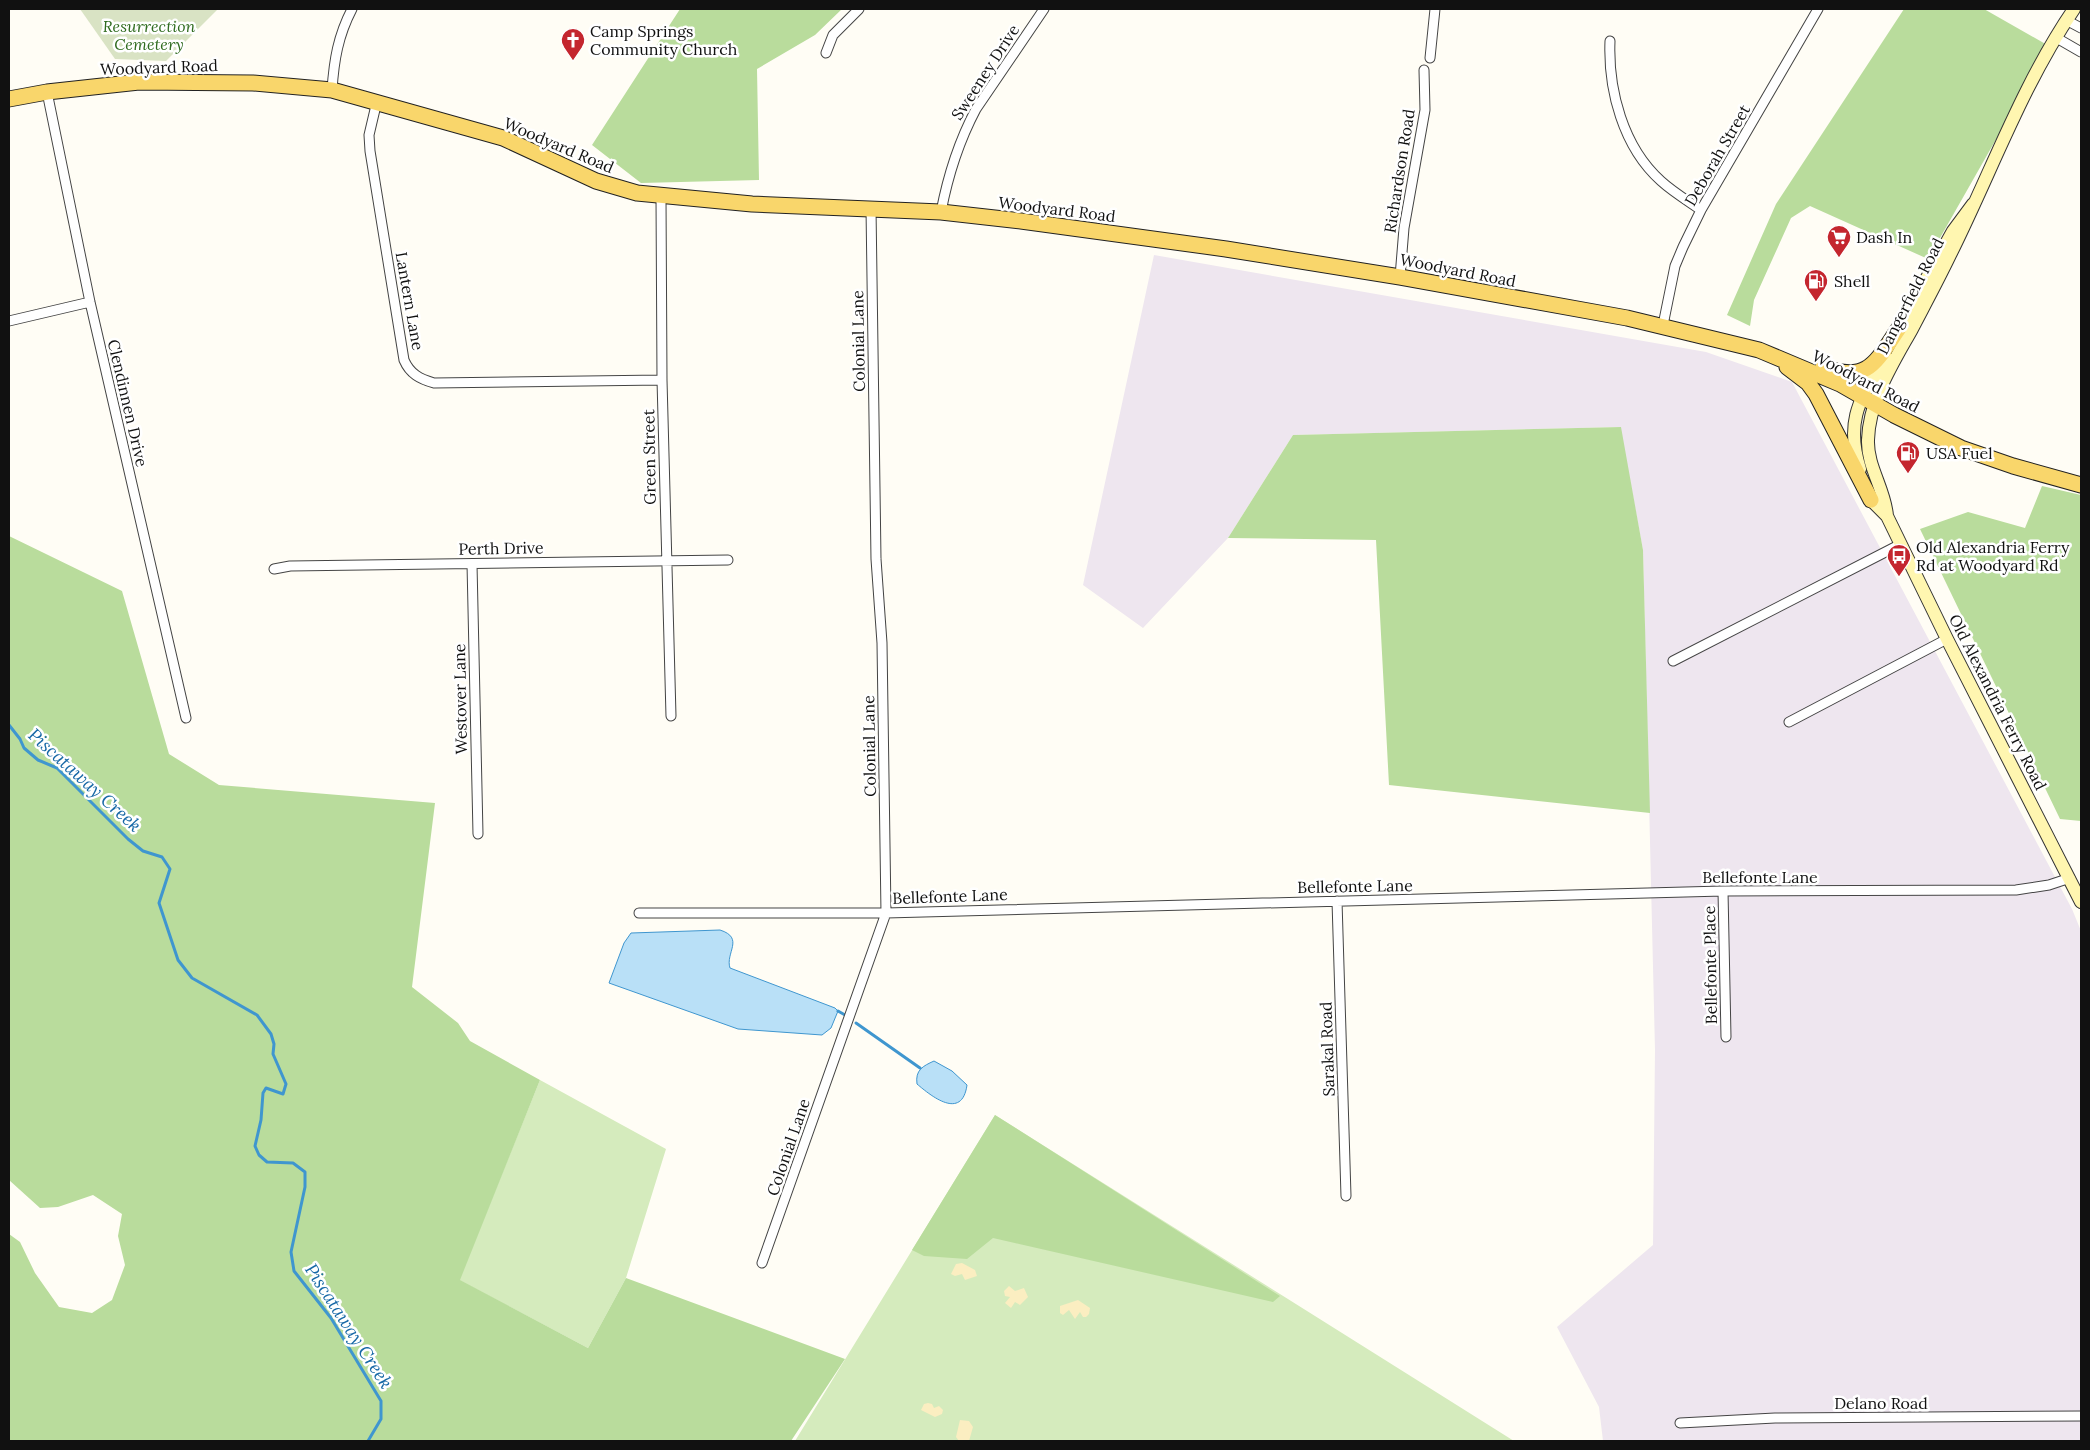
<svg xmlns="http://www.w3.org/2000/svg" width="2090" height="1450" viewBox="0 0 2090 1450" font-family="Lora,serif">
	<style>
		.industrial { fill: #eee6ef }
		.green { fill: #d5ebbd }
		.forest { fill: #b9dc9c }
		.sand { fill: #fbeec1 }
		.cemetery { fill: #d9e3c4 }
		.water { fill: #b9e0f7; stroke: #3f96cf }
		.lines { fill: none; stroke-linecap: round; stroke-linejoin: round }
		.stream { stroke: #3f96cf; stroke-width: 3 }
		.street-casing { stroke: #444; stroke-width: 11 }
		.secondary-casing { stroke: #333; stroke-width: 14 }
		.primary-casing { stroke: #222; stroke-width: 17 }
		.street { stroke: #fff; stroke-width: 9 }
		.secondary { stroke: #fff6b0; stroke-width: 12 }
		.primary { stroke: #f9d66b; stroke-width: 15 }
		.labels { text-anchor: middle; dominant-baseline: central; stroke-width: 5; stroke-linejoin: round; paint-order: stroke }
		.park-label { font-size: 16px; font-style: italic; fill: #2f6b1f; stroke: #fff }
		.poi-label { font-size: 16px; fill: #111; stroke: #fff; text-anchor: start }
		.street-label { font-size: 16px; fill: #111; stroke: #fff }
		.water-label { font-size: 18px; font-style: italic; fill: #1768a6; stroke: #fff }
	</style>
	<rect width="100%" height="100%" fill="#fffdf5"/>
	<path class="industrial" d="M1154 255 1706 352 1792 382 2072 909 2081 931V1441H1603L1599 1407 1557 1327 1653 1245 1655 1050 1643 550 1620 427 1293 435 1228 538 1143 628 1083 585Z"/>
	<path class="green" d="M540 1080 666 1149 626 1278 588 1348 459 1280Z
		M995 1115 1514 1441H795Z"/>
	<path class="forest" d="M680 9H842L815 35 757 69 759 180 641 183 592 145Z
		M1904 9H1984L2049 46 1928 259 1810 206 1791 218 1754 300 1750 326 1727 315 1776 204Z
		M1621 427 1643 550 1650 813 1389 785 1376 540 1228 538 1293 435Z
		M2042 486 2081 495V821L2060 819 1920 529 1968 512 2025 528Z
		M9 536 122 591 169 754 219 785 435 803 412 987 458 1023 470 1041 540 1080 460 1280 588 1348 626 1278 845 1359 791 1441H9V1234L20 1242 35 1273 59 1307 92 1313 112 1300 125 1265 118 1236 122 1214 93 1195 58 1207 40 1208 9 1180Z
		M995 1115 1280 1296 1273 1302 993 1238 967 1259 924 1256 912 1250Z"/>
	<path class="sand" d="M962 1263 975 1270 977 1276 965 1280 962 1274 955 1276 951 1274 956 1264Z
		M1009 1286 1015 1291 1024 1288 1028 1297 1020 1305 1015 1302 1011 1308 1005 1303 1010 1297 1005 1296 1004 1291Z
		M1078 1300 1090 1308 1089 1314 1086 1317H1083L1080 1312 1075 1319 1069 1310 1063 1315 1060 1313V1306Z
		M928 1403 932 1404 934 1408 939 1406 943 1410 942 1414 935 1417 921 1410 924 1404Z
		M960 1420 969 1421 973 1427 969 1441H959L956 1437Z"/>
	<path class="cemetery" d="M80 9H218L166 61 115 59Z"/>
	<path class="water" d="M720 930C745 938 725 953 730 968L835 1008 838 1011 831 1028 822 1035 738 1029 609 983 624 943 631 933Z
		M934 1061 952 1071 967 1085C962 1121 931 1096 917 1084 915 1070 923 1066 934 1061Z"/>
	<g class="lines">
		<path class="stream" d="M9 725 20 739 24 748 38 760 57 768 128 839 143 851 162 857 170 869 159 903 178 960 192 978 257 1015 271 1034 274 1044 273 1054 286 1084 283 1094 266 1088 263 1093 261 1120 255 1146 259 1155 267 1162 293 1163 305 1172V1187L291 1252 294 1271 331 1318 381 1401V1419L368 1441
			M838 1011 845 1015
			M856 1023 920 1068"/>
		<g class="street-casing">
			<path id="street" d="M2066 20 2081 28
				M2055 37 2081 52
				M1610 41C1608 90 1623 147 1661 181 1673 192 1688 201 1701 210
				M826 53 833 35 859 9
				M1430 58 1435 9
				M332 90C334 60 338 36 352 9
				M47 92 90 302 186 718
				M377 101 369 135 370 151 404 360C410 374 420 379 434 383L662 380
				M661 197 662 380 671 716
				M941 212C948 175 958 143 976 109L1044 9
				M1400 277 1404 228 1425 110 1424 70
				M9 321 90 302
				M1663 325 1675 266 1683 247 1701 210 1818 9
				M472 564 478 834
				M274 569 290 566 728 560
				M1673 661 1901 544
				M1789 722 1947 639
				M1723 891 1726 1037
				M1337 901 1346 1196
				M639 913H886L1723 891 2016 890 2049 885 2070 878
				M762 1263 886 913 882 643 876 559 871 208
				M1680 1423 1775 1418 2081 1416"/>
		</g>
		<g class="secondary-casing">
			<path id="secondary" d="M1895 335 1953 231 1973 204
				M1860 469C1844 419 1862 397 1885 355
				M1868 493 1871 500 1887 516 1947 639 2081 902
				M1887 516C1885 489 1867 467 1868 440 1869 400 1893 363 1912 329 1925 304 1938 280 1950 255 1991 173 2022 85 2074 9"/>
		</g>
		<g class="primary-casing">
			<path id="primary" d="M9 99 47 92 139 82 253 83 332 90 503 138 596 181 637 193 752 204 941 212 1021 221 1226 249 1400 277 1627 318 1759 350 1840 384 1894 415 1961 448 2013 466 2081 485
				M1787 367 1808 383 1816 394 1871 500
				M1823 367C1868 384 1876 362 1899 328"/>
		</g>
		<use href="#street" class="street"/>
		<use href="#secondary" class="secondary"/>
		<use href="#primary" class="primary"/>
	</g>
	<defs>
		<g id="church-pin" transform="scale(1.25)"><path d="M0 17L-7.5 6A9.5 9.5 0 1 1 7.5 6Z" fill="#c4262e" stroke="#fff"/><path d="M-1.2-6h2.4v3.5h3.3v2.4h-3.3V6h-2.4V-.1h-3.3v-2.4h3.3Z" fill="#fff"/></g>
		<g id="supermarket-pin" transform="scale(1.25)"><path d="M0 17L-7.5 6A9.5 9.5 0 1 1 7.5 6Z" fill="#c4262e" stroke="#fff"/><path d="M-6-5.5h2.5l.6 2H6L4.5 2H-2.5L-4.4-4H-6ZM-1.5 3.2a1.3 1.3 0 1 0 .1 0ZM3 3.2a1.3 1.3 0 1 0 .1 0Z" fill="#fff"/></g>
		<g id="fuel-pin" transform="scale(1.25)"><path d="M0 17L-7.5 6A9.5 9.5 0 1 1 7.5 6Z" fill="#c4262e" stroke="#fff"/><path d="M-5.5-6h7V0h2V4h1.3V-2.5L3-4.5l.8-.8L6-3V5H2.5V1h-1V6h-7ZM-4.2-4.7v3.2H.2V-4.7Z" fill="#fff"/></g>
		<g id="bus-pin" transform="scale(1.25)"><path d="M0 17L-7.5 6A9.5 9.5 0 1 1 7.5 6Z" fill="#c4262e" stroke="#fff"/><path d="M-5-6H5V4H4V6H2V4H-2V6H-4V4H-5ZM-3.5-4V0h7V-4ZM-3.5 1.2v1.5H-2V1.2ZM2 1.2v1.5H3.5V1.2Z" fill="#fff"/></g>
	</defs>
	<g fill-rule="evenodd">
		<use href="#church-pin" x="573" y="40"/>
		<use href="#supermarket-pin" x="1839" y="237"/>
		<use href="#fuel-pin" x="1816" y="281"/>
		<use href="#fuel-pin" x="1908" y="453"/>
		<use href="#bus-pin" x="1899" y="556"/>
	</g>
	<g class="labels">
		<g class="park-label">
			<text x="149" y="26">Resurrection<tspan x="149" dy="18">Cemetery</tspan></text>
		</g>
		<g class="poi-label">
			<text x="590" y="31">Camp Springs<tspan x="590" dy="18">Community Church</tspan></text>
			<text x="1856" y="237">Dash In</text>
			<text x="1834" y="281">Shell</text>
			<text x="1926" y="453">USA Fuel</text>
			<text x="1916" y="547">Old Alexandria Ferry<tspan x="1916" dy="18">Rd at Woodyard Rd</tspan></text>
		</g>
		<g class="street-label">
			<text transform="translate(159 67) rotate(-2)">Woodyard Road</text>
			<text transform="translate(985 72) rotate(-57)">Sweeney Drive</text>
			<text transform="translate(559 145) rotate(23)">Woodyard Road</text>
			<text transform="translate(1717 155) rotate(-60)">Deborah Street</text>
			<text transform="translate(1399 171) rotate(-81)">Richardson Road</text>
			<text transform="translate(1057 209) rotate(7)">Woodyard Road</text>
			<text transform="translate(1458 270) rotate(11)">Woodyard Road</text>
			<text transform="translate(1910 296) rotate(-63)">Dangerfield Road</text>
			<text transform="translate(410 301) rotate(80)">Lantern Lane</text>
			<text transform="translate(858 341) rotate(-91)">Colonial Lane</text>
			<text transform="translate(1866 381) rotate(27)">Woodyard Road</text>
			<text transform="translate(128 403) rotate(77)">Clendinnen Drive</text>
			<text transform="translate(649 457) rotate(-91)">Green Street</text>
			<text transform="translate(501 548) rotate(-1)">Perth Drive</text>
			<text transform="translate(460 699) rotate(-91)">Westover Lane</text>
			<text transform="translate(1998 702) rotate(63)">Old Alexandria Ferry Road</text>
			<text transform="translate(869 746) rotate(-91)">Colonial Lane</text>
			<text x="1760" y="877">Bellefonte Lane</text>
			<text transform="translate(1355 886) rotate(-1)">Bellefonte Lane</text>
			<text transform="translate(950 896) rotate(-2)">Bellefonte Lane</text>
			<text transform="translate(1710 965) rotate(-91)">Bellefonte Place</text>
			<text transform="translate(1327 1049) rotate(-92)">Sarakal Road</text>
			<text transform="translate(788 1147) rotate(-71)">Colonial Lane</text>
			<text x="1881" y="1403">Delano Road</text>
		</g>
		<g class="water-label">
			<text transform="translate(85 780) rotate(42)">Piscataway Creek</text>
			<text transform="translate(349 1326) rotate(57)">Piscataway Creek</text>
		</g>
	</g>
	<rect width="2090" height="1450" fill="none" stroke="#111111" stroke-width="20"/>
</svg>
